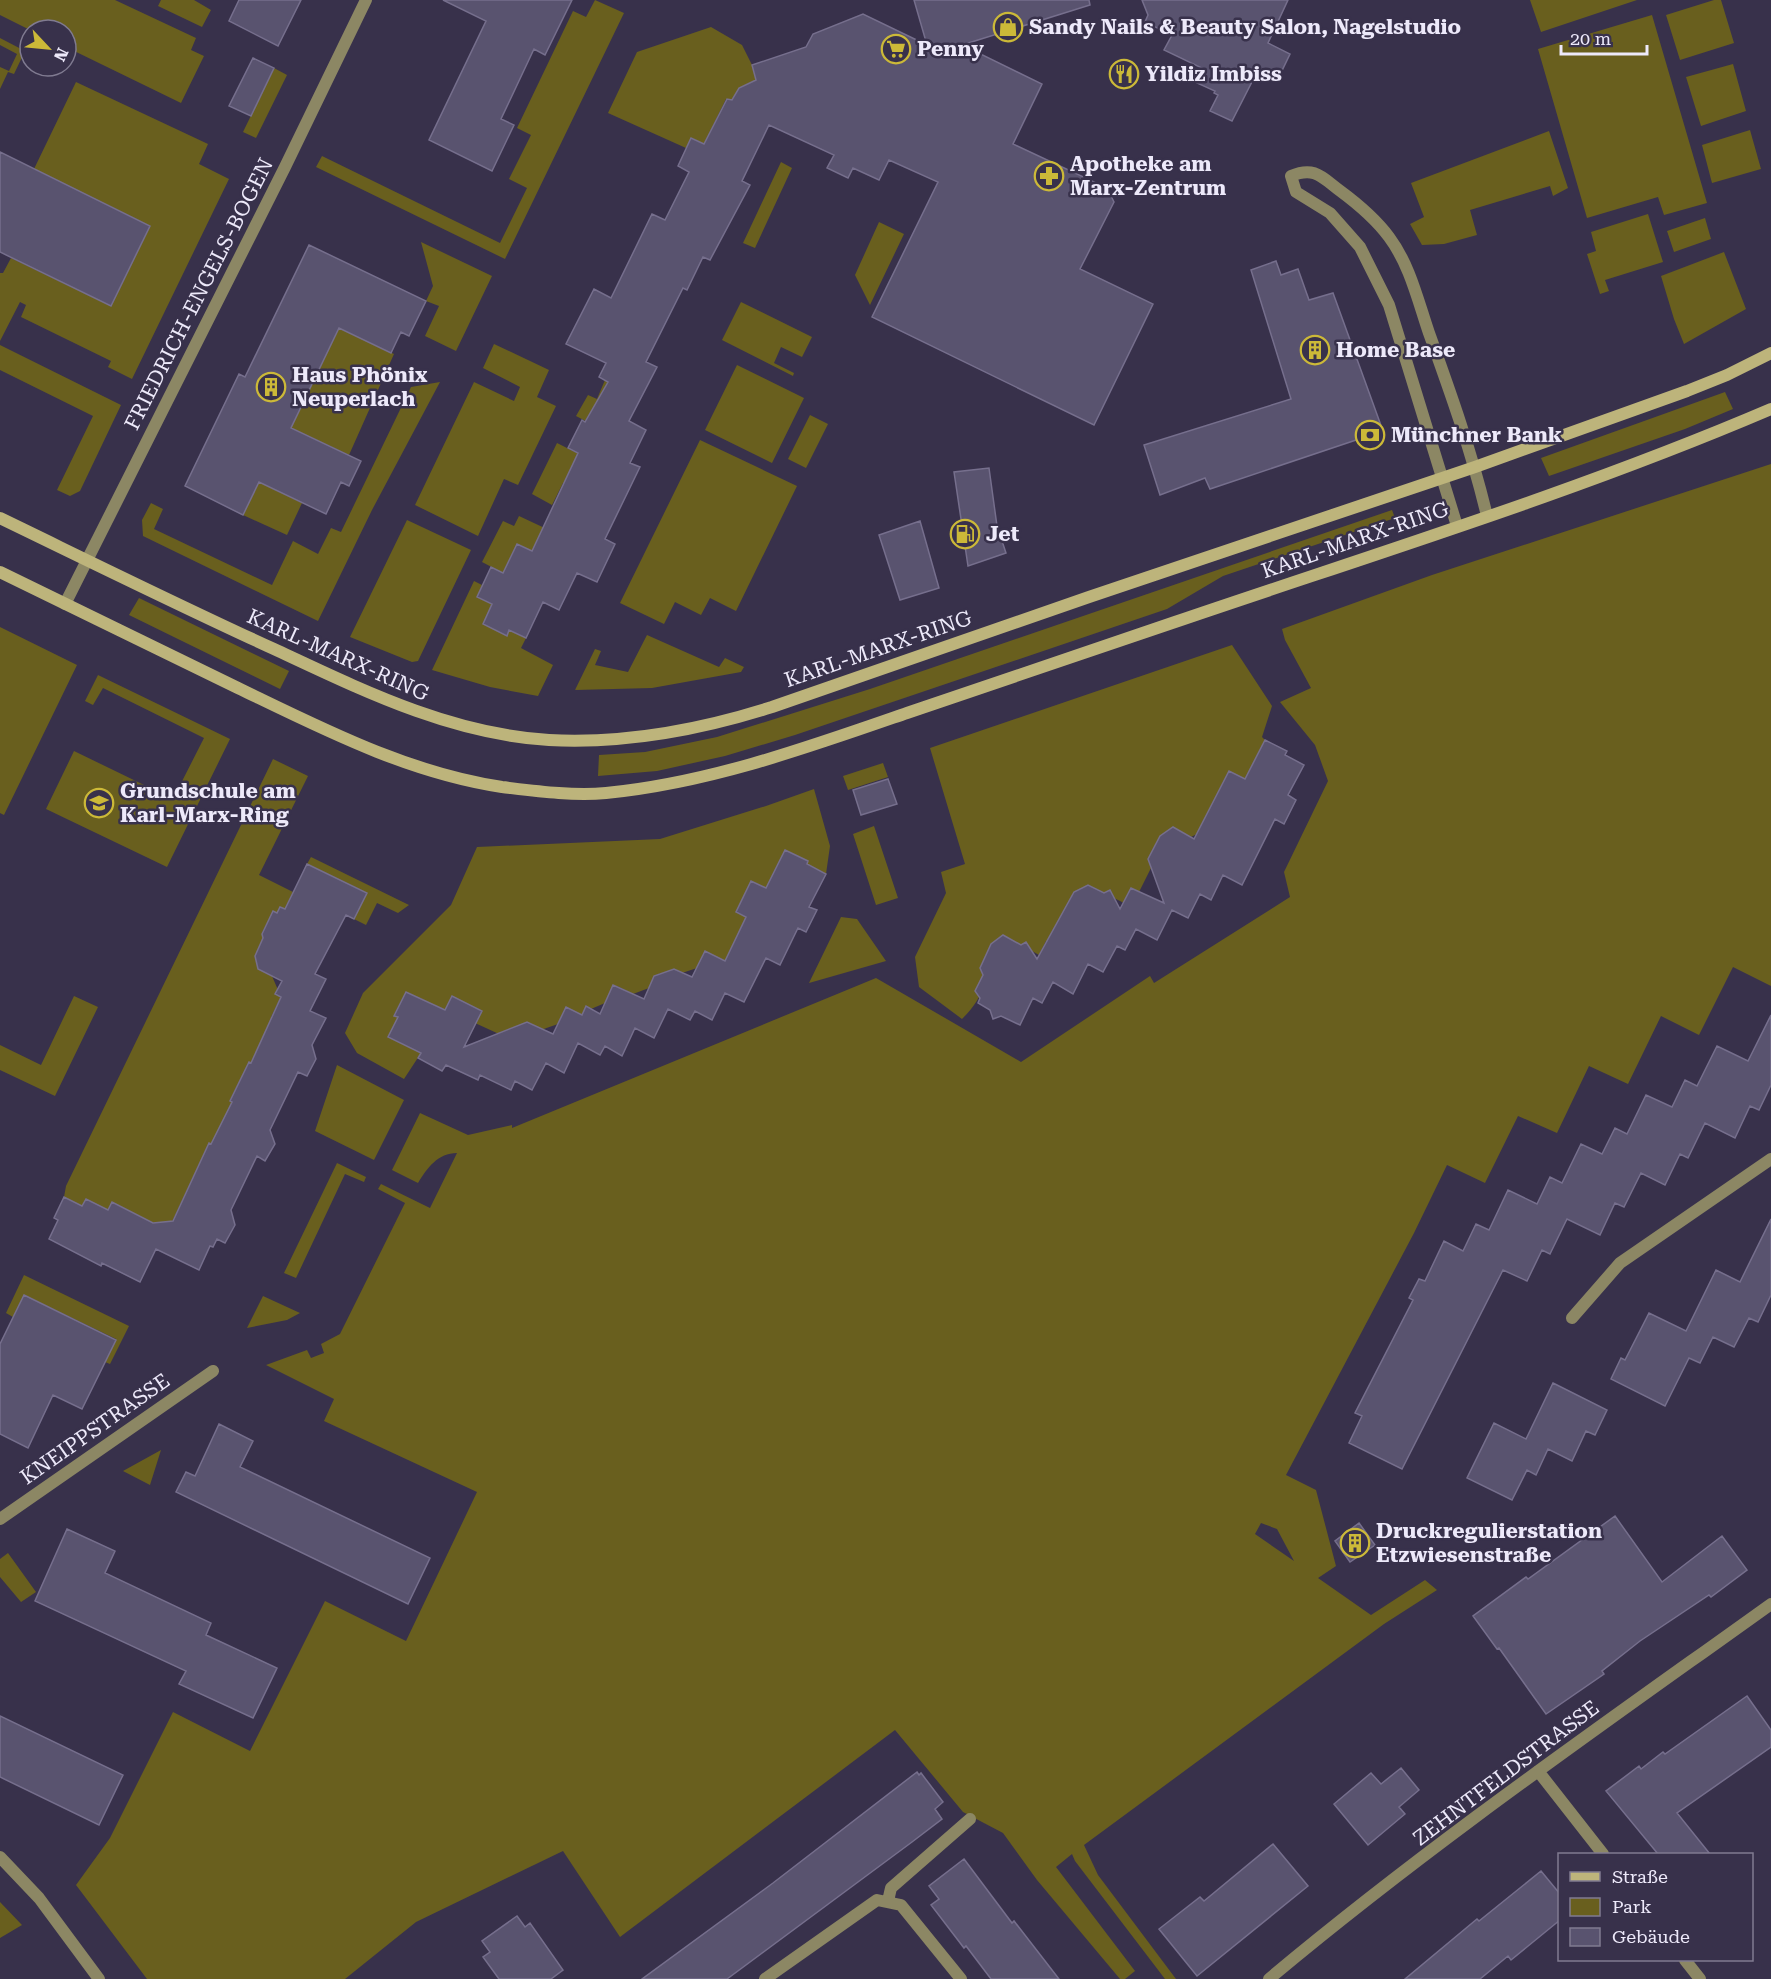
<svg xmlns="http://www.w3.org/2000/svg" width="1771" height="1979" viewBox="0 0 1771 1979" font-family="'Roboto Serif',serif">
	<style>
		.green { fill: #695f1e; fill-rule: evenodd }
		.building { fill: #59536f; stroke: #766f8d; stroke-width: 1.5 }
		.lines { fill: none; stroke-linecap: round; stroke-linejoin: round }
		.minor { stroke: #8c8764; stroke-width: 12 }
		.tertiary { stroke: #8c8764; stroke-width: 12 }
		.secondary { stroke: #bdb47b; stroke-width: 12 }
		.labels { text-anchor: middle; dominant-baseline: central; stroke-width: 5; stroke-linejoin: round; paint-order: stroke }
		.poi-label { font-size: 21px; font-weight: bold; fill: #ede9fa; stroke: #38314b; text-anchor: start }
		.street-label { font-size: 21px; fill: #ede9fa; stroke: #38314b }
	</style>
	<rect width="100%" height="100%" fill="#38314b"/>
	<path class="green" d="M0 0H115L196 38 191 50 204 56 181 103 66 47V30H30L0 15Z
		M161 0H194L211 10 202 27 158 6Z
		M595 0 624 13 505 259 316 167 322 156 500 243 527 188 509 179 531 135 517 128 573 11 586 17Z
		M1530 0H1637L1541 32Z
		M1714 0H1721L1734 43 1680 60 1666 15Z
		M1652 15 1707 203 1664 215 1658 197 1587 218 1538 49Z
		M711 27 742 45 752 65 756 80 739 88 732 100 726 99 704 144 692 138 686 148 608 113 637 52Z
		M0 38 25 51 14 74 8 72 0 89V67L9 71 17 54 0 45Z
		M1733 64 1746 111 1701 126 1686 77Z
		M274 68 287 75 256 138 243 132Z
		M76 82 208 144 199 164 229 179 132 379 108 367 111 361 21 317 26 305 20 302 0 341V273H3L11 258 111 306 150 226 34 169Z
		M1750 130 1761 169 1712 183 1702 145Z
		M1549 131 1568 188 1553 196 1550 186 1470 210 1477 235 1444 244 1422 245 1410 224 1424 217 1411 183Z
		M781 162 792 168 755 248 743 243Z
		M1648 214 1663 262 1605 280 1609 291 1600 294 1587 254 1596 251 1591 232Z
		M1705 218 1711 239 1674 252 1667 231Z
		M879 222 904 234 870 305 855 275Z
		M421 242 492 276 456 351 425 336 439 306 426 301 433 286Z
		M1724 252 1746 309 1684 344 1674 319 1661 276Z
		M741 302 812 337 802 357 781 347 774 363 794 373 793 376 722 340Z
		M339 328 394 354 349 455 291 428Z
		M494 344 549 370 537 397 556 406 518 485 504 479 478 536 415 505 474 382 514 401 520 387 483 368Z
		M0 345 121 405 80 491 70 496 57 490 93 416 0 370Z
		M737 365 804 398 772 463 705 430Z
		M605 380 608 382 597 427 576 416 588 395 597 399Z
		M440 382 372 510 318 621 143 536 142 520 151 503 163 509 154 529 272 585 293 541 318 554 331 528 341 532 411 387Z
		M1725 392 1733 409 1685 429 1549 476 1541 458Z
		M810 415 828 424 806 468 788 459Z
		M700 440 797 486 736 611 710 598 701 615 675 602 664 624 620 603Z
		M557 443 581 455 571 486 563 483 552 505 532 494Z
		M1771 464V986L1733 967 1699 1035 1661 1016 1628 1084 1589 1066 1557 1133 1518 1116 1485 1183 1447 1165 1414 1233 1286 1475 1316 1490 1336 1566 1318 1578 1371 1615 1425 1580 1437 1590 1384 1624 1084 1845 1098 1875 1176 1979H1165L1075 1861 1072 1854 1056 1867 1135 1971 1125 1979H1120L1037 1880 1003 1833 963 1812 895 1730 620 1937 563 1851 416 1922 345 1979H147L76 1885 110 1838 173 1712 250 1751 325 1601 406 1641 477 1492 324 1421 334 1399 266 1365 307 1350 311 1358 324 1353 321 1344 340 1334 405 1203 378 1189 381 1184 430 1208 457 1153C438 1153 427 1168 418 1183L392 1170 420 1113 468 1135 512 1125V1128L876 978 1021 1062 1150 976 1154 983 1290 897 1284 872 1328 781 1315 745 1280 702 1311 688 1285 640 1282 629 1432 575ZM1261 1523 1277 1529 1294 1561 1255 1534Z
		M259 482 302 503 287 535 243 515Z
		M1392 510 1395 518 1223 576 1167 609 795 735 725 756 657 771 598 776 599 755 645 752 717 737 870 689Z
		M519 516 551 531 540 555 517 544 503 573 482 562 503 521 514 526Z
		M407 520 471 550 418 661 412 662 350 637Z
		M474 581 482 585 477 597 492 604 483 624 506 635 509 630 526 638 521 648 553 665 538 696 490 687 432 670Z
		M139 598 289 671 280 689 129 615Z
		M0 627 77 665 4 815 0 813Z
		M647 635 719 667 725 658 744 667 741 672 652 688 575 690 595 649 601 651 595 665 628 672Z
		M1232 645 1272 706 1262 737 1265 740 1245 779 1229 771 1197 834 1191 837 1173 827 1160 836 1148 859 1151 868 1139 892 1124 903 1114 898 1110 890 1104 893 1088 885 1074 892 1063 914 1055 945 1046 941 1039 955 1032 951 1026 942 1021 945 991 944 980 968C989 988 976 1005 962 1019L919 987 915 957 946 893 941 872 965 864 930 748Z
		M98 675 230 739 167 867 46 809 74 751 173 799 204 738 103 688 93 705 85 701Z
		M273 759 308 776 259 875 293 892 285 909 280 907 277 913 273 912 262 933 263 938 258 950 262 953 257 964 258 969 272 976 281 997 271 1017 272 1018 251 1063 249 1062 230 1100 232 1102 211 1144 209 1143 172 1222 142 1225 112 1203 108 1210 86 1199 82 1206 64 1197 66 1186Z
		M883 763 888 777 848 790 843 776Z
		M814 789 830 846 826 874 807 864 808 861 785 850 766 888 751 881 748 918 725 961 708 953 703 954 697 968 682 973 676 970 672 979 661 973 654 976 649 988 633 994 617 986 612 988 605 1003 591 1009 586 1006 582 1015 564 1010 558 1024 515 1039 501 1032 499 1034 475 1023 452 996 445 1010 406 992 394 1015 398 1017 388 1037 421 1053 404 1079 357 1053 345 1033 363 993 451 905 477 847 660 839 766 806Z
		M874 826 898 898 876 905 853 834Z
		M311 857 409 905 398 913 377 903 366 925 354 919 367 893 307 864Z
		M841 917 857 919 886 961 809 983Z
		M74 996 98 1007 55 1096 0 1070V1045L41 1065Z
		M337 1065 404 1100 374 1160 315 1131Z
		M337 1163 366 1177 364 1182 345 1174 296 1278 284 1273Z
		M24 1275 129 1326 110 1364 105 1362 116 1339 24 1295 13 1317 6 1313Z
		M263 1296 300 1313 287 1320 247 1328Z
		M161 1450 150 1485 123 1471Z
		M8 1553 36 1592 21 1602 0 1577V1559Z
		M0 1902 22 1925 0 1938Z"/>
	<path class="building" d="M239 0H301L278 46 229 21Z
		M443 0H572L545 55 534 49 501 119 514 125 492 171 429 140 486 21Z
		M914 0H1089L1090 5 962 45 1042 84 1013 144 1107 188 1114 202 1080 269 1153 304 1094 425 872 317 938 182 889 160 879 180 853 168 848 178 827 168 834 155 769 125 742 181 750 185 710 260 703 257 687 290 683 288 646 362 657 367 629 421 646 430 630 463 640 467 605 539 615 544 597 582 577 573 559 610 543 602 526 638 509 630 507 636 483 624 492 604 477 597 491 567 503 573 517 544 532 551 578 453 568 448 582 420 585 422 608 382 599 377 606 363 566 344 594 289 611 298 652 214 665 220 689 172 678 166 691 138 704 144 727 99 732 100 739 88 756 80 752 65 806 47 813 34 863 14 927 45Z
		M1142 0H1288L1268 43 1290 54 1277 81 1261 73 1259 78 1255 76 1232 121 1210 111 1218 95 1214 93 1215 91 1197 83 1204 69 1164 50 1172 35 1145 22 1148 15Z
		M253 58 274 68 251 116 229 106Z
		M0 152 150 226 111 306 0 252Z
		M309 245 426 301 409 336 401 332 391 353 339 328 291 428 361 461 349 486 341 482 326 514 259 482 243 515 185 486 239 374 245 377Z
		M1276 261 1281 275 1298 269 1309 300 1333 293 1383 431 1210 489 1205 478 1160 495 1144 445 1291 399 1251 270Z
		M989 468 997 526 1006 553 968 566 954 472Z
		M920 521 939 588 900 600 879 535Z
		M1265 740 1287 751 1285 755 1304 765 1288 795 1296 800 1284 824 1275 819 1242 885 1223 875 1211 900 1200 894 1188 918 1172 910 1157 940 1136 929 1125 950 1117 946 1103 972 1088 964 1073 994 1053 982 1042 1003 1033 998 1020 1025 1001 1016 993 1019 990 1010 978 1003 980 998 975 991 983 975 980 968 991 944 1003 935 1021 945 1026 942 1037 959 1074 892 1088 885 1104 893 1110 890 1120 909 1131 888 1164 903 1148 859 1160 836 1173 827 1194 839 1229 771 1245 779Z
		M888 779 897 804 861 815 853 790Z
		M785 850 808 861 807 864 826 874 809 907 817 910 806 932 798 928 780 965 766 958 744 1002 725 993 712 1020 695 1011 690 1020 668 1009 654 1038 635 1028 622 1056 605 1046 600 1055 578 1043 564 1073 546 1063 532 1090 515 1081 511 1090 480 1075 478 1080 446 1065 442 1071 418 1058 421 1053 388 1037 398 1017 394 1016 406 992 445 1010 452 996 482 1011 464 1047 527 1022 553 1034 566 1007 582 1015 586 1006 600 1014 613 985 644 999 654 976 674 969 692 977 705 951 725 961 746 917 736 912 751 881 766 888Z
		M307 864 367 893 354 919 346 915 315 974 326 979 310 1011 326 1018 312 1045 316 1059 307 1076 298 1072 270 1130 275 1144 265 1161 257 1156 231 1210 235 1225 225 1243 217 1239 213 1247 210 1246 199 1270 156 1249 140 1282 102 1263 101 1266 49 1239 58 1220 54 1218 64 1197 82 1206 86 1199 108 1210 112 1202 153 1223 173 1221 209 1143 211 1144 232 1102 230 1101 249 1062 251 1063 281 997 275 994 282 981 258 969 255 956 263 938 262 934 273 911 277 913 280 907 285 909Z
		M1771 1015V1085L1759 1110 1750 1106 1735 1138 1705 1123 1688 1158 1680 1154 1665 1185 1641 1173 1624 1207 1615 1203 1600 1235 1567 1219 1550 1254 1542 1250 1527 1281 1503 1270 1402 1469 1349 1443 1362 1416 1355 1413 1413 1300 1409 1298 1419 1279 1425 1281 1444 1241 1463 1251 1476 1224 1489 1230 1508 1190 1537 1204 1550 1177 1562 1183 1581 1144 1602 1154 1615 1128 1627 1134 1646 1095 1672 1107 1685 1080 1697 1086 1717 1046 1748 1061Z
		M1771 1219V1295L1758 1322 1749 1318 1734 1347 1713 1337 1700 1363 1689 1358 1665 1406 1611 1379 1621 1358 1625 1360 1649 1313 1686 1331 1716 1270 1740 1282Z
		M24 1295 116 1340 82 1409 53 1395 28 1448 0 1434V1344Z
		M1553 1383 1607 1410 1595 1435 1586 1431 1572 1461 1548 1449 1536 1475 1527 1470 1512 1500 1467 1478 1494 1423 1526 1439Z
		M219 1424 253 1441 240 1467 430 1558 408 1604 176 1492 186 1472 195 1476Z
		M1615 1516 1662 1582 1722 1536 1747 1570 1711 1597 1709 1595 1640 1641 1602 1671 1604 1674 1546 1714 1499 1648 1497 1649 1473 1616 1526 1577 1528 1579Z
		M1359 1523 1375 1545 1350 1562 1335 1541Z
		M67 1529 115 1551 105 1573 211 1623 206 1635 277 1668 253 1718 179 1684 186 1671 35 1601Z
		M1747 1696 1771 1730V1747L1677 1813 1710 1854H1658L1606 1791 1639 1766 1641 1769 1663 1752 1665 1754Z
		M0 1716 123 1775 99 1825 0 1777Z
		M1401 1768 1419 1790 1399 1807 1405 1814 1368 1845 1334 1804 1371 1773 1381 1784Z
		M917 1772 919 1775 921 1773 943 1802 935 1809 942 1819 912 1842 727 1979H642L773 1883Z
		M1273 1844 1308 1886 1197 1976 1159 1929 1200 1897 1204 1901Z
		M964 1859 1012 1923 1014 1921 1059 1979H991L966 1946 964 1948 931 1905 939 1899 929 1886Z
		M1541 1871 1560 1894V1920L1511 1960 1508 1956 1480 1979H1405L1477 1919 1479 1921Z
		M517 1916 525 1927 530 1923 563 1970 551 1979H499L483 1957 490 1952 482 1941Z"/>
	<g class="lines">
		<path class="minor" d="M1457 526 1389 305 1360 247 1330 213 1296 192 1291 176C1314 166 1322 177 1339 190 1358 204 1375 218 1389 237 1410 265 1418 301 1429 333 1451 394 1472 453 1487 516
			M65 604 285 167 366 0
			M1572 1318 1620 1263 1771 1159
			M0 1519 213 1371
			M1538 1771 1603 1854
			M888 1901 891 1888 970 1819
			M1685 1960 1700 1979
			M765 1979 877 1900 901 1905 961 1979
			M1269 1979C1429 1845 1601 1726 1771 1604"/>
		<path class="tertiary" d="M0 1857 39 1898 99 1979"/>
		<path class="secondary" d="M0 518C91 562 182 607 274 649 362 690 450 734 549 740 625 744 700 730 772 707L1089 597 1475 467 1687 391 1727 375 1771 353
			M0 572C79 611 159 649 238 688 323 729 408 773 502 787 536 791 572 796 606 793 709 783 809 747 907 713 996 683 1085 652 1175 622 1374 554 1577 492 1771 409"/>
	</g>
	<defs>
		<g id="shop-ring" transform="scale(1.5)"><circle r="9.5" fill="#38314b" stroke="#ccb938" stroke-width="1.5"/><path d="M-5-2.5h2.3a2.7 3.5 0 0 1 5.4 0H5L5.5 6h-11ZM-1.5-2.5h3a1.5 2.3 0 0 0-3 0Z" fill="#ccb938"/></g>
		<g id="supermarket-ring" transform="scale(1.5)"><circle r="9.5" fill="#38314b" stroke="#ccb938" stroke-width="1.5"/><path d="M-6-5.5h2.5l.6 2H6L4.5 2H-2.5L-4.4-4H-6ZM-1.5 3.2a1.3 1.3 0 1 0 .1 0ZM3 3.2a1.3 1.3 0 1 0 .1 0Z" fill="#ccb938"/></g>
		<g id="restaurant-ring" transform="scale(1.5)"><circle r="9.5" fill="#38314b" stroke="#ccb938" stroke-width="1.5"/><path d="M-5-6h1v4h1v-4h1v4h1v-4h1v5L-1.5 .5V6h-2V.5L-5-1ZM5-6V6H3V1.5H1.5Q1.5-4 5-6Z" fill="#ccb938"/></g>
		<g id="pharmacy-ring" transform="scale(1.5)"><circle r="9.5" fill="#38314b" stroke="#ccb938" stroke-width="1.5"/><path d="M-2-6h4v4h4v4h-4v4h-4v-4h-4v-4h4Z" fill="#ccb938"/></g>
		<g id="building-ring" transform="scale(1.5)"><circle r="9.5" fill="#38314b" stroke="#ccb938" stroke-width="1.5"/><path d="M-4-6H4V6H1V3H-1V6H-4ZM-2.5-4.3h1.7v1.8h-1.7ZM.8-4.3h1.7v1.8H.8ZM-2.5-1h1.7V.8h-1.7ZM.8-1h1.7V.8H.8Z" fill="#ccb938"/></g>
		<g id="bank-ring" transform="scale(1.5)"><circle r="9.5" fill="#38314b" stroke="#ccb938" stroke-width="1.5"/><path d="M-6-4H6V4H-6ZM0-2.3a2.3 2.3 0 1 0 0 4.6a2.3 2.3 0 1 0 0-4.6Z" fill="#ccb938"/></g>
		<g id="fuel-ring" transform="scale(1.5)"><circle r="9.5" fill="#38314b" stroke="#ccb938" stroke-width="1.5"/><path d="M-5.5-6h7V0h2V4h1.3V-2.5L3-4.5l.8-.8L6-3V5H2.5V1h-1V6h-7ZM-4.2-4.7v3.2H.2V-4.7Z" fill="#ccb938"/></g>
		<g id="school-ring" transform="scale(1.5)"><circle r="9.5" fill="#38314b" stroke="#ccb938" stroke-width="1.5"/><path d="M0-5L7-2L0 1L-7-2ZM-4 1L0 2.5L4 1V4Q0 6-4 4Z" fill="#ccb938"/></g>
	</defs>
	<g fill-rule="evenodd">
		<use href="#shop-ring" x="1008" y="27"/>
		<use href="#supermarket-ring" x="896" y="49"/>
		<use href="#restaurant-ring" x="1124" y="74"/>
		<use href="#pharmacy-ring" x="1049" y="176"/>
		<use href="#building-ring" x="1315" y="350"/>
		<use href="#building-ring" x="271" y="387"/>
		<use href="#bank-ring" x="1370" y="435"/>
		<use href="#fuel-ring" x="965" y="534"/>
		<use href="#school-ring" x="99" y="803"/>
		<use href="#building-ring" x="1355" y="1543"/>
	</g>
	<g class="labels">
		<g class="poi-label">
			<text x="1029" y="27">Sandy Nails &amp; Beauty Salon, Nagelstudio</text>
			<text x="917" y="49">Penny</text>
			<text x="1145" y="74">Yildiz Imbiss</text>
			<text x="1070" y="164">Apotheke am<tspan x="1070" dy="24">Marx-Zentrum</tspan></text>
			<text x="1336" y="350">Home Base</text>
			<text x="292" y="375">Haus Phönix<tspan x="292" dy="24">Neuperlach</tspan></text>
			<text x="1391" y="435">Münchner Bank</text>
			<text x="986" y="534">Jet</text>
			<text x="120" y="791">Grundschule am<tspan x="120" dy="24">Karl-Marx-Ring</tspan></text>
			<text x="1376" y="1531">Druckregulierstation<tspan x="1376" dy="24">Etzwiesenstraße</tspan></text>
		</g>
		<g class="street-label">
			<text transform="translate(199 294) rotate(-63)">FRIEDRICH-ENGELS-BOGEN</text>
			<text transform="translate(1355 540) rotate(-19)">KARL-MARX-RING</text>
			<text transform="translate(878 649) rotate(-19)">KARL-MARX-RING</text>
			<text transform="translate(338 655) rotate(24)">KARL-MARX-RING</text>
			<text transform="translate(95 1429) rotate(-35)">KNEIPPSTRASSE</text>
			<text transform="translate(1506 1773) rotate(-37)">ZEHNTFELDSTRASSE</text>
		</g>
	</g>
	<rect x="1558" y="1853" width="195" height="108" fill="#38314b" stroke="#807b91" stroke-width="1.5"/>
	<rect x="1570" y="1872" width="30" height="9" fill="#bdb47b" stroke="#807b91" stroke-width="1.5"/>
	<text x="1612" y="1883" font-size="18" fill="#ede9fa">Straße</text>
	<rect x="1570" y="1898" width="30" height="18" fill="#695f1e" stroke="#807b91" stroke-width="1.5"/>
	<text x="1612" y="1913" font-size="18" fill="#ede9fa">Park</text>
	<rect x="1570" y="1928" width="30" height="18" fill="#59536f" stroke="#807b91" stroke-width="1.5"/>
	<text x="1612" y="1943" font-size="18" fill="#ede9fa">Gebäude</text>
	<g transform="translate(48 48) rotate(116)"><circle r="28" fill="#38314b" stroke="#807b91" stroke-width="1.5"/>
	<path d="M0-4.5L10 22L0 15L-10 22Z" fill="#ccb938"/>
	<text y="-9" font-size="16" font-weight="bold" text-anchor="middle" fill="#ede9fa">N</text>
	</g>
	<path d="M1561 45v9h86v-9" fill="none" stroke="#ede9fa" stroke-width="3"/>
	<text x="1570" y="45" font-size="18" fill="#ede9fa" stroke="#38314b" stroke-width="4.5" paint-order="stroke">20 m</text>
</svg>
